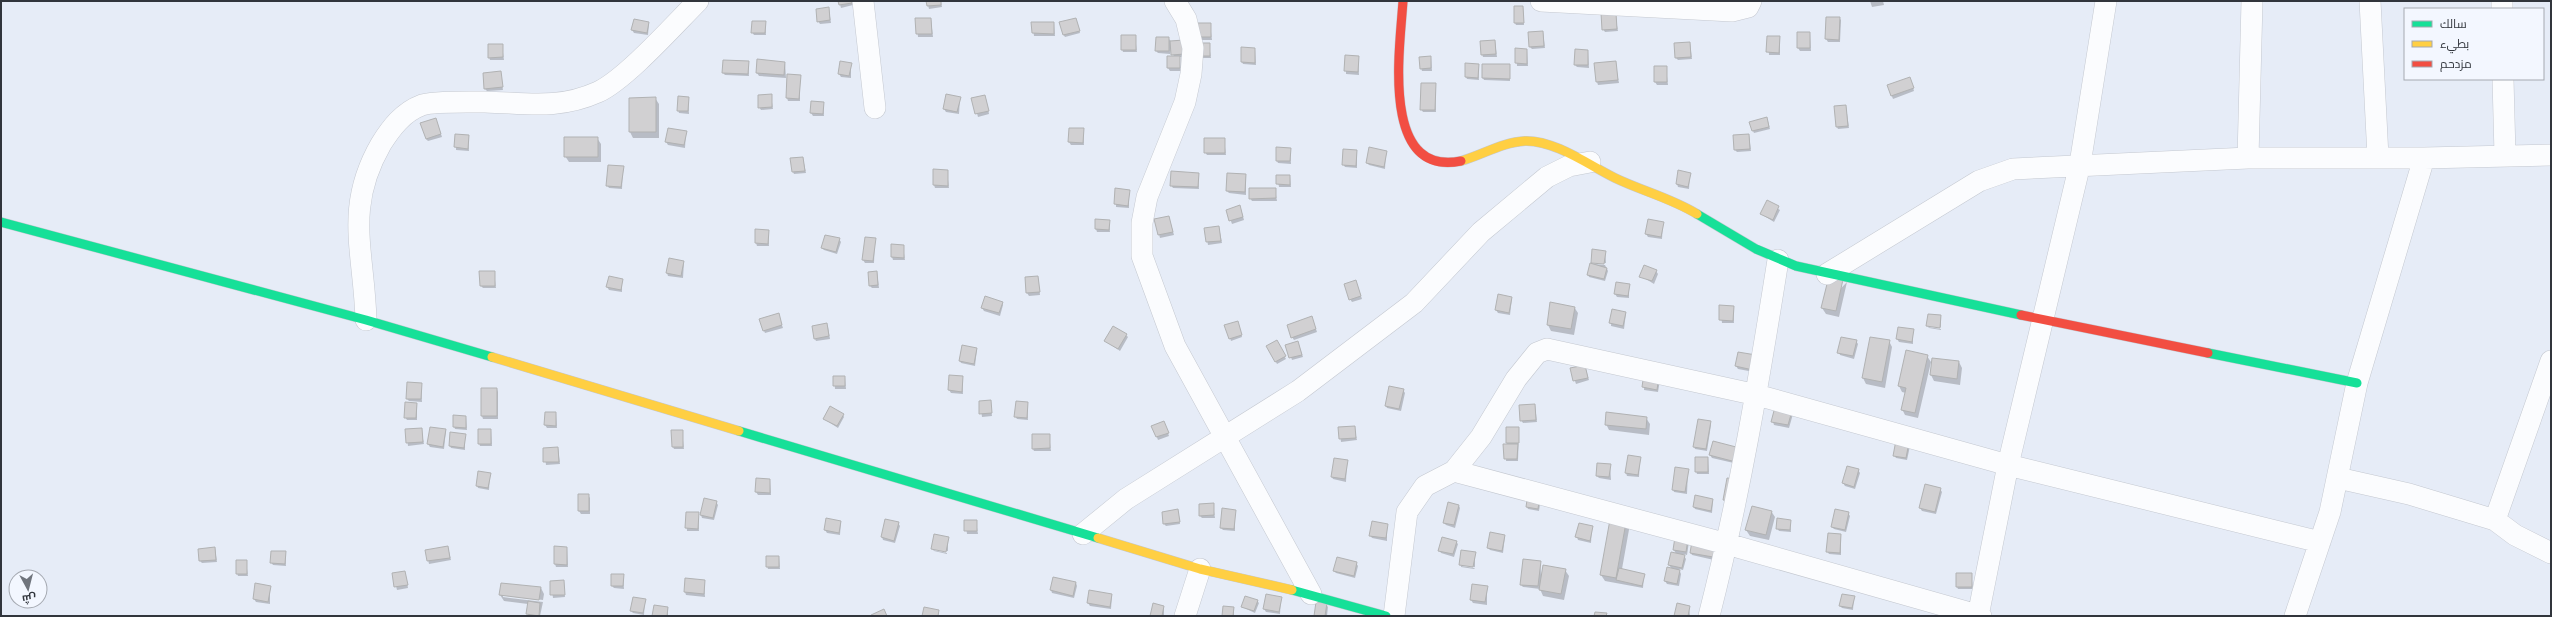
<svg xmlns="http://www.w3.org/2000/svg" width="2552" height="617" viewBox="0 0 2552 617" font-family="Spectral,Cairo,serif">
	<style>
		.shadow { fill: #0003 }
		.building { fill: #d1d0d2; stroke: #b1b2b3 }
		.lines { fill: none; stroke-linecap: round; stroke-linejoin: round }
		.street-casing { stroke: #c4c8d0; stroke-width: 22 }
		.fast-casing { stroke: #c4c8d0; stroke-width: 10 }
		.slow-casing { stroke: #c4c8d0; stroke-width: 10 }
		.jam-casing { stroke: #c4c8d0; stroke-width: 10 }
		.street { stroke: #fbfcfe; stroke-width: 21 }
		.fast { stroke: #16e098; stroke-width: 9 }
		.slow { stroke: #ffcf43; stroke-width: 9 }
		.jam { stroke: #f24e42; stroke-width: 9 }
	</style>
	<rect width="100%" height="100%" fill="#e6ecf7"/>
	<path class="shadow" d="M839 1H853V5L841 8Z
		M927 1H941L942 7 929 9Z
		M1870 1H1883L1884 5 1872 7Z
		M1523 7 1524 25H1516L1515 23Z
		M829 9 831 23 820 24 818 21Z
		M1615 14 1618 31 1605 32 1603 29Z
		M1827 18H1839L1841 20 1840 42H1828L1826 39Z
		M916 19H931L933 37H918Z
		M1076 19 1080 33 1065 37 1063 34Z
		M765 22 766 35H754L752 32Z
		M649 23 648 35 634 33 632 30Z
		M1032 23H1054L1055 36H1034Z
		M1210 24 1212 40H1187Z
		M1543 32 1545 48 1532 49 1530 47Z
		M1810 33 1811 51H1800L1798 48Z
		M1135 36 1137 52H1123L1122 49Z
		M1768 37H1780V55H1769Z
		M1168 38 1186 57H1179L1181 71H1170L1168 68V57H1174L1171 45 1170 54 1158 53 1156 51Z
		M1495 41 1497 57H1483L1482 54Z
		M1690 43 1692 59 1678 60 1676 58Z
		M1209 44 1211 58H1191Z
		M502 45 504 60H490L489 57Z
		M1255 49 1256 65 1243 64 1242 62Z
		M1516 49 1527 50 1528 66H1517Z
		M1588 51 1589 68 1577 67 1575 65Z
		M1346 56 1358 57 1359 75 1346 74Z
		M1431 57 1432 71H1422L1421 68Z
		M748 62 749 76 725 75 723 73Z
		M1615 62 1619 83 1598 85 1597 82Z
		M785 63 786 78 759 76 757 73Z
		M851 64V78L841 77 839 74Z
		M1478 65 1479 80 1467 79 1466 77Z
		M1509 65 1510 81 1484 80 1483 78Z
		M1666 67 1668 85H1657L1655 82Z
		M500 73 503 90 487 91 485 89Z
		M800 76V101H788L787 98Z
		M1911 81 1914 91 1893 99 1888 86Z
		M1435 84 1436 112H1423L1421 109Z
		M771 95 773 109 761 110 759 107Z
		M655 98 659 104V138H633L630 132V99Z
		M688 98 689 114 679 113 678 110Z
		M960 98 959 114 946 112 944 109Z
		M973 99H986L989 114 978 117Z
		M823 103 824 116H813L811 113Z
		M1846 106 1849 128 1838 129 1837 127Z
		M1768 121 1770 129 1754 133 1753 131Z
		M437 122 442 137 428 141 426 139Z
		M1083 129 1084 145H1071L1069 142Z
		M686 132 685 148 668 145 666 142Z
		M456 135 468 136 469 151 456 150Z
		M1749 135 1751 151 1737 152 1735 150Z
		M597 138 601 144V162H569L565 156Z
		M1224 139 1226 155H1207L1205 152Z
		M1290 149 1291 164 1278 163 1277 161Z
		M1357 151V168L1345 167 1343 164Z
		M1386 152 1385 169 1369 165 1367 163Z
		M803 158 806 173 794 174 793 172Z
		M623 167 622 189 609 188 607 185Z
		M947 171 949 188H935L934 185Z
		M1198 174 1199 189 1173 188 1171 185Z
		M1690 174 1689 189 1678 187 1677 184Z
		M1246 175V195L1229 193 1227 191Z
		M1277 176H1290L1291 187H1279Z
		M1116 189 1129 191V208L1116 207Z
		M1275 189 1277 201H1252L1250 198Z
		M1768 202 1780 210 1774 222 1761 214Z
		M1241 209 1244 220 1232 224 1227 210Z
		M1169 217 1174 235 1160 238 1155 220Z
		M1109 221 1110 232H1097L1096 229Z
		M1663 223 1662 239 1648 237 1646 234Z
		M1219 227 1222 243 1208 245 1205 229Z
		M768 230 769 246H757L756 243Z
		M839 239 841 242 837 254 824 250 822 248Z
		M875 239 874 263H865L863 260Z
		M903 246 905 260H893L892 257Z
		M1605 251 1606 263 1592 262Z
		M684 262 683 278 668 276 667 273Z
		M1593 264 1605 265 1608 271 1605 281 1589 277 1588 274Z
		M1656 271 1658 274 1654 284 1641 276Z
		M494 272 496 288H483L481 286Z
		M877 272 879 288H872L870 286Z
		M1038 277 1040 295 1029 296 1027 293Z
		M622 279V292L609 290 607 287Z
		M1356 281 1362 299 1352 302 1350 299Z
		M1847 282 1839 317 1826 314 1822 308Z
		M1629 284V298L1617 297 1615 294Z
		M1512 298 1510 315 1498 313 1496 310Z
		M1002 302 1003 305 1000 316 984 311 982 308Z
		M1720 306 1733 307 1734 323H1722Z
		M1574 307 1578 313 1574 335 1551 331 1548 325Z
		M1612 310 1626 313 1624 329 1611 326Z
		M778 314 783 328 765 333 764 331Z
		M1941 316V327L1928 325Z
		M1313 320 1317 332 1294 340 1292 337Z
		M1239 325 1242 337 1231 341 1230 338Z
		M828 327 830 339 816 341 815 339Z
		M1928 327 1941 329V330L1929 328Z
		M1913 330V344L1899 342 1897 339Z
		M1126 335 1128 337 1120 351 1106 341Z
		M1871 338 1889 341 1892 347 1885 388 1866 384 1863 378Z
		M1276 341 1286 359 1277 364 1267 346Z
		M1856 341 1858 344 1854 359 1840 355 1839 352Z
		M1298 342 1303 357 1292 360 1287 345Z
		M977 349 975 366 961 363 960 361Z
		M1755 356 1754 372 1738 369 1736 366Z
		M1927 356 1931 362 1918 418 1905 415 1902 409 1906 393 1902 392 1899 386Z
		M1959 362 1962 368 1960 385 1934 381 1931 375Z
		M1585 366 1589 380 1576 384 1571 369Z
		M1645 374 1660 380 1658 392 1644 390Z
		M834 377H845L846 389H835Z
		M962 377 963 394 951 393 949 390Z
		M421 384 422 402 409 401 407 399Z
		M482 389H497L498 392V419H483L482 416Z
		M1403 390 1405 393 1401 411 1387 408 1386 406Z
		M990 401 992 416 982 417 980 402Z
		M1027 403 1028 420 1017 419 1015 416Z
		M417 404V420H407L405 417Z
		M1535 405 1537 422 1523 423 1521 420Z
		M556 413 557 428H547L545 425Z
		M1793 414 1789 428 1774 425 1773 422Z
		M843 415 844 417 838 428 824 419Z
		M466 417 467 430 455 429 454 426Z
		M1646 418 1650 424 1649 435 1609 430 1606 424Z
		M1710 422 1711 425 1707 451 1695 449 1694 446Z
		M1165 425 1169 436 1158 440 1153 427Z
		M1354 427 1357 440 1341 442 1339 428Z
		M1519 428 1518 461H1506L1507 443Z
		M421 429 424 444 408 446 406 430Z
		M446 430 444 449 430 447 428 444Z
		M491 430 492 446H480L479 443Z
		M682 431 684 449H674L673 447Z
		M465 434V450L451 448 450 446Z
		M1049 435 1051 451H1034L1033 449Z
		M1910 446 1907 460 1896 458 1894 455Z
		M544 448H558L560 464 546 465Z
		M1739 449 1738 464 1712 458 1710 455Z
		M1640 458 1639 477 1627 476 1626 473Z
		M1708 458 1709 474H1697L1696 471Z
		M1347 461 1346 482 1333 479 1332 477Z
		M1610 465 1611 480 1599 478 1597 476Z
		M1688 470 1687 494 1674 492 1673 489Z
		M1858 470 1860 473 1855 489 1845 486 1843 483Z
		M490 474 489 490 478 488 477 485Z
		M770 480 771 495H758L756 492Z
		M1940 489 1942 492 1936 514 1922 511 1920 508Z
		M579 495H588L590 498V514H581L579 511Z
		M1541 498 1539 511 1528 509 1527 507Z
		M1713 500 1712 513 1695 509 1694 507Z
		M716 502 718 505 714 520 702 518 701 515Z
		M1213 504 1215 518H1202L1200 516Z
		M1459 506 1460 508 1455 528 1446 525 1444 523Z
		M1178 510 1180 524 1166 526 1164 524Z
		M1235 510V531L1223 530 1221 528Z
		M1771 511 1775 517 1769 540 1750 536 1746 530Z
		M686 513H698L699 531H687Z
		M1848 513 1850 516 1846 532 1834 529 1832 527Z
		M1612 515 1630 524 1622 569 1644 574 1643 588 1605 581 1601 575Z
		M965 521H976L978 534H967Z
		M1790 521 1791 532 1779 531 1777 528Z
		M841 522 840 535 827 533 825 530Z
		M898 523 900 526 895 543 883 540 882 537Z
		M1387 525V541L1372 538 1370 535Z
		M1592 527 1591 543 1578 540 1577 537Z
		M935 535 948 538V551L933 549Z
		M1841 535V555L1829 554 1827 551Z
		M1505 536 1503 553 1490 550 1488 548Z
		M1676 538 1689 542 1687 555 1683 554 1686 559 1683 570 1679 569 1681 574 1679 586 1667 584 1665 581 1672 569 1669 565 1676 554 1674 550Z
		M1456 542 1458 544 1454 557 1441 553 1439 550Z
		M448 547 451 560 429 564 426 551Z
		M1715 547 1714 560 1692 555 1691 553Z
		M215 548 217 562 202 563 200 561Z
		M567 548 568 567H556L555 564Z
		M933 550 947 553V554L934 551Z
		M1462 551 1475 553V567L1460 565Z
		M285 552 286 566 273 565 271 562Z
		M779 557 780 569H768L767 566Z
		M246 561 248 576H238L237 573Z
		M1540 562 1541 575 1565 570 1569 576 1564 600 1543 596 1540 589 1523 587 1521 585Z
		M1356 563 1358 566 1355 578 1336 573 1334 571Z
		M1461 566 1475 568 1474 569 1461 567Z
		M405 572 408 588 397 590 393 574Z
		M1971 574 1973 589H1958L1957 587Z
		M623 575 624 589 614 588 612 586Z
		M1054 578 1076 583 1077 586 1074 598 1052 593 1051 590Z
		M563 581 565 597 553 598 551 582Z
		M704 581 705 597 686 595 685 592Z
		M270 587V604L256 602 254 599Z
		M1487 587V605L1473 603 1471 600Z
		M541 588 544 594 543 600 503 595V597L543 602 540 616H528V604L504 601 500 595Z
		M1112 595 1111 609 1090 606 1088 603Z
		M1854 597 1853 610 1842 608 1840 606Z
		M1281 598 1280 614 1266 612 1264 609Z
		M645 600 644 615 633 613 631 611Z
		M1257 601 1259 603 1255 613 1242 607Z
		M1328 606 1327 616H1315Z
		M1164 607V616H1151Z
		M1689 607 1690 616H1675Z
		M668 608V616H653Z
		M1234 608V616H1223Z"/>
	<path class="building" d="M838 1H852V3L839 5Z
		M926 1H941V5L927 6Z
		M1514 6H1523L1524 23H1514Z
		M829 7 830 20 817 22 816 9Z
		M1601 13H1616L1617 29 1602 30Z
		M1826 17H1840L1839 40 1825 39Z
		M915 18H931L932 34H916Z
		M1076 18 1080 31 1063 35 1059 22Z
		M634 19 649 22 647 33 631 30Z
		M752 21H766L765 33H751Z
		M1031 22H1054V34L1032 33Z
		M1184 23H1211V37H1184Z
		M1543 31 1544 46 1529 47 1528 32Z
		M1797 32H1810V48H1797Z
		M1121 35H1136V50H1121Z
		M1767 36H1780L1779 53 1766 52Z
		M1156 37H1169V51H1155Z
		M1184 40 1185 54 1171 55 1170 41Z
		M1495 40 1496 54 1481 55 1480 41Z
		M1690 42 1691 57 1675 58 1674 43Z
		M1189 43H1210V56H1189Z
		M488 44H503V57L488 58Z
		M1241 47 1255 48V63L1241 62Z
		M1515 48 1527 49V64L1515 63Z
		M1575 49 1588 50V65H1574Z
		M1345 55 1359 56 1358 72 1344 71Z
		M1167 56H1180V68H1167Z
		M1431 56V68L1420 69 1419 57Z
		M757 59 785 62 784 75 756 73Z
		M723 60 749 61 748 74 722 73Z
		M840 61 852 63 849 76 838 74Z
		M1616 61 1618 80 1596 82 1594 63Z
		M1465 63 1479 64 1478 78 1465 77Z
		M1482 64H1510V79L1482 78Z
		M1654 66H1667V82H1654Z
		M501 71 503 87 484 89 483 73Z
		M787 74 801 75 799 99 786 98Z
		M1910 77 1914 88 1891 96 1887 85Z
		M1421 83H1436L1435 110H1420Z
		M772 94V107L758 108V95Z
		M946 94 961 97 957 112 943 109Z
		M985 95 989 111 975 114 971 98Z
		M678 96 689 97 688 111H677Z
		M656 97V132H629V98Z
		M811 101 824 102 823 114 810 113Z
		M1846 105 1848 126 1836 127 1834 106Z
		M1767 117 1769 127 1752 131 1749 122Z
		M436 118 441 134 426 139 420 123Z
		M668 128 687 131 684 145 665 142Z
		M1069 128H1084L1083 143 1068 142Z
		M455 134 469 135 468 149 454 147Z
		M1749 134 1750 149 1734 150 1733 135Z
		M564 137H598V157H564Z
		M1204 138H1225V153H1204Z
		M1276 147 1291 148 1290 161H1276Z
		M1369 147 1387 151 1384 167 1366 163Z
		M1343 149 1357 150 1356 166 1342 165Z
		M803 157 805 171 792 172 790 158Z
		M608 165 624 166 621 187 606 186Z
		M933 169 948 170V186L933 185Z
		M1678 170 1691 173 1688 187 1676 184Z
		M1171 171 1199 173 1198 187 1170 186Z
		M1227 173 1246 174 1245 192 1226 191Z
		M1276 175H1290V185L1276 184Z
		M1115 188 1130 190 1128 206 1114 204Z
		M1249 188H1276V198L1249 199Z
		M1767 200 1779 206 1773 220 1760 214Z
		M1240 205 1243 217 1229 221 1226 210Z
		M1169 216 1173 232 1158 235 1154 219Z
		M1095 219 1110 220 1109 230 1095 229Z
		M1648 219 1664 222 1661 237 1645 234Z
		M1219 226 1221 241 1206 242 1204 228Z
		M755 229 769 230 768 244 755 243Z
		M825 235 840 238 836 252 821 248Z
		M865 237 876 238 873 261 862 260Z
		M891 244 904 245V258L891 257Z
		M1592 249 1606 251 1604 264 1591 263Z
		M669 258 684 261 681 276 666 273Z
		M1590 263 1607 268 1604 279 1587 275Z
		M1644 265 1657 270 1652 281 1639 277Z
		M479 271H495V286H480Z
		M877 271 878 285 869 286 868 272Z
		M1830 272 1844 275 1836 311 1821 308Z
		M609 276 623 279 621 290 606 287Z
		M1038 276 1040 292 1026 293 1025 277Z
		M1356 280 1361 296 1349 300 1344 284Z
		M1616 282 1630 284 1628 296 1614 294Z
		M1498 294 1512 297 1509 313 1495 310Z
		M985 296 1003 302 999 313 981 308Z
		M1550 302 1575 307 1571 329 1547 325Z
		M1719 305 1734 306 1733 321 1719 320Z
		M1612 309 1626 312 1623 326 1609 323Z
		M779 313 782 325 763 331 759 319Z
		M1928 314 1941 315 1940 328 1926 326Z
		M1312 316 1316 329 1291 338 1287 325Z
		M1238 321 1242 335 1229 339 1224 325Z
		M827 323 829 336 814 339 812 326Z
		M1113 326 1127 334 1118 349 1104 341Z
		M1898 327 1914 329 1912 342 1896 339Z
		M1841 337 1857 340 1853 356 1837 353Z
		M1870 337 1890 340 1882 382 1862 378Z
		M1277 340 1286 356 1275 362 1266 346Z
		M1298 341 1302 355 1289 358 1285 345Z
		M962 345 977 348 974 364 959 361Z
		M1906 350 1928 355 1915 413 1901 410 1906 388 1898 386Z
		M1738 352 1756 355 1753 370 1735 366Z
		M1932 358 1959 361 1957 379 1930 375Z
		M1585 365 1588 378 1573 381 1570 368Z
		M1644 373 1659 376 1657 390 1642 387Z
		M949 375 963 376 962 392 948 390Z
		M833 376H845V386H833Z
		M407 382 422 383 421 399H406Z
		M1389 386 1404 389 1399 409 1385 406Z
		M481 388H497V416H481Z
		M991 400 992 413 979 414V401Z
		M1016 401 1028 402 1027 418 1014 417Z
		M405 402 417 403 416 418H404Z
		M1535 404 1536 420 1520 421 1519 405Z
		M830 406 844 414 837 426 823 419Z
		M1775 407 1792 411 1788 425 1771 422Z
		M545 412H556V426L544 425Z
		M1606 412 1647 417 1646 429 1605 425Z
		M453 415 466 416V428L453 427Z
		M1698 419 1711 421 1706 449 1693 447Z
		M1164 421 1169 433 1156 437 1151 426Z
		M1355 426 1356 438 1339 439 1338 427Z
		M430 427 446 429 443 447 427 444Z
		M1506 427H1519V443H1506Z
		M422 428 423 442 406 443 405 429Z
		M478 429H491V444H478Z
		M671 430H683V447H672Z
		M450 432 466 434 464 448 449 446Z
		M1032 434H1050V448L1032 449Z
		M1896 440 1909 442 1906 458 1893 456Z
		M1713 441 1740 448 1736 462 1709 455Z
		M1503 444H1518L1517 459H1504Z
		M558 447 559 462H543V448Z
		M1628 455 1641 457 1638 475 1625 473Z
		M1695 457H1708V472H1695Z
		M1334 458 1348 460 1345 479 1331 477Z
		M1597 463 1611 464 1609 477 1596 476Z
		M1847 466 1859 469 1854 487 1842 483Z
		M1675 467 1689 469 1685 492 1672 490Z
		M478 471 491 473 488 488 476 486Z
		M756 478 770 479V493L755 492Z
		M1727 478 1738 479 1735 502 1723 500Z
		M1925 484 1941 488 1935 512 1919 508Z
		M1528 493 1540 495 1538 509 1526 507Z
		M578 494H589V511H578Z
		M1695 495 1713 499 1711 511 1693 507Z
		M704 498 717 501 713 518 700 515Z
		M1448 502 1459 505 1454 525 1443 523Z
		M1214 503V515L1199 516V504Z
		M1752 506 1772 511 1766 535 1745 530Z
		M1222 508 1236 510 1234 529 1220 528Z
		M1178 509 1180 522 1163 524 1162 512Z
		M1835 509 1849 512 1845 530 1831 527Z
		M686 512H699L698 529 685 528Z
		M1611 514 1627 517 1616 578 1600 575Z
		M826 518 841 521 839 533 824 530Z
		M1777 518 1791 520 1790 530 1776 529Z
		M885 519 899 522 894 541 881 537Z
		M964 520H977V531H964Z
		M1372 521 1388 524 1386 538 1369 536Z
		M1579 523 1593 526 1590 541 1575 537Z
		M1490 532 1505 535 1502 551 1487 548Z
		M1828 533 1841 534 1840 553 1826 552Z
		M934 534 949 537 946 552 931 549Z
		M1442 537 1457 541 1453 554 1438 551Z
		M1675 537 1688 539 1686 552 1673 550Z
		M1692 541 1716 546 1713 557 1690 553Z
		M448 546 450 558 427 561 425 550Z
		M554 546 567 547V565L554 564Z
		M215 547 216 560 199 561 198 549Z
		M1461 550 1476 552 1473 567 1459 565Z
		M271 551H286L285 564 270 563Z
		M1671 552 1685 555 1682 568 1668 565Z
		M766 556H779V567H766Z
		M1337 557 1357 562 1354 576 1333 571Z
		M1523 559 1541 561 1538 586 1520 585Z
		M236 560H247V574H236Z
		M1543 565 1566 569 1561 594 1539 590Z
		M1667 567 1680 570 1677 584 1664 581Z
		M1619 568 1645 574 1642 586 1616 580Z
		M405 571 408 585 394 587 392 573Z
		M1956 573H1972V587H1956Z
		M611 574H624L623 586H611Z
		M1053 577 1076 582 1073 596 1050 590Z
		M685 578 705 580 704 594 684 592Z
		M564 580 565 595H550V581Z
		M255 583 271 586 268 602 253 599Z
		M501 583 541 587 539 600 499 595Z
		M1472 584 1488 586 1485 602 1470 600Z
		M1089 590 1112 594 1110 607 1087 603Z
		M1266 594 1282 597 1279 612 1263 609Z
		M1842 594 1855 596 1852 608 1839 606Z
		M1245 596 1258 600 1254 611 1241 607Z
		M633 597 646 599 643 613 630 611Z
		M528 601 540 603 539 616 526 614Z
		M1316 602 1327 603 1325 616H1314Z
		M1153 603 1164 606 1162 616H1150Z
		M1677 603 1690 606 1688 616H1674Z
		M654 605 668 607 667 616H652Z
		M1223 606 1234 607 1233 616H1222Z
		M924 607 939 610 938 616H922Z
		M884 609 887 616H871V615Z
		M1595 612 1607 613 1606 616H1594Z"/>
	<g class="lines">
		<g class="street-casing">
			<path id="street" d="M863 1 875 108
				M1175 1 1186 19 1193 48 1191 74 1185 102 1147 197 1142 223V256L1175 346 1311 594
				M1541 1 1732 11 1748 7 1751 1
				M2370 1 2378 157
				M2502 1V9
				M2503 79 2505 155
				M2248 158 2252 1
				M1827 274 1979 181 2013 169 2248 158H2424L2551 155
				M366 320C364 251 344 208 381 144 391 128 403 112 422 105 432 101 472 102 485 102 526 103 558 110 598 92 626 79 674 25 698 1
				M1454 471 1727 544 1981 616
				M2338 478 2409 494 2495 520 2515 535 2551 553
				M2495 520 2551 361
				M1083 534 1126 499 1298 391 1414 303 1481 232 1547 177 1569 166 1590 162
				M1185 616 1200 569
				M1394 616 1407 512 1425 486 1454 471 1481 437 1516 379 1537 353 1547 349 1757 395 2008 465 2320 542
				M1709 616C1739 499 1759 380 1778 260
				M1978 616 2008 465 2080 164 2106 1
				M2295 616 2330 512 2357 383 2424 158"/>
		</g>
		<g class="fast-casing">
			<path id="fast" d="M1697 214 1756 249 1796 266 2021 315
				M1 222 366 320 492 357
				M2208 353 2357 383
				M739 431 1098 538
				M1292 590 1386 616"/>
		</g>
		<g class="slow-casing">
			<path id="slow" d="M1461 161C1482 155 1503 142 1525 141 1555 140 1590 166 1615 178 1642 191 1671 198 1697 214
				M492 357 739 431
				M1098 538 1200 569 1292 590"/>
		</g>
		<g class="jam-casing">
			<path id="jam" d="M1403 1C1400 48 1380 177 1461 161
				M2021 315 2208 353"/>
		</g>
		<use href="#street" class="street"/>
		<use href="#fast" class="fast"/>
		<use href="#slow" class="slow"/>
		<use href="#jam" class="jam"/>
	</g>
	<rect width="2552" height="617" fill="none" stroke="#31353c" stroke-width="4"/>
	<rect x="2404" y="8" width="140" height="72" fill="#f3f7ff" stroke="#a5a9b1"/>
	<rect x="2412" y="21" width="20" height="6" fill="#16e098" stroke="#a5a9b1"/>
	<text x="2440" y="28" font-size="12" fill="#31353c">سالك</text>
	<rect x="2412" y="41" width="20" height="6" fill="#ffcf43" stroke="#a5a9b1"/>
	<text x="2440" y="48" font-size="12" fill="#31353c">بطيء</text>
	<rect x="2412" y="61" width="20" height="6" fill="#f24e42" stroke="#a5a9b1"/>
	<text x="2440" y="68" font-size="12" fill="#31353c">مزدحم</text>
	<g transform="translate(28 589) rotate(173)"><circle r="19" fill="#f3f7ff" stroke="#a5a9b1"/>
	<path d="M0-3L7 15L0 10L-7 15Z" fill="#70757d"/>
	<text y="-6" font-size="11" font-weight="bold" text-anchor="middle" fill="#31353c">ش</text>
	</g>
</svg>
